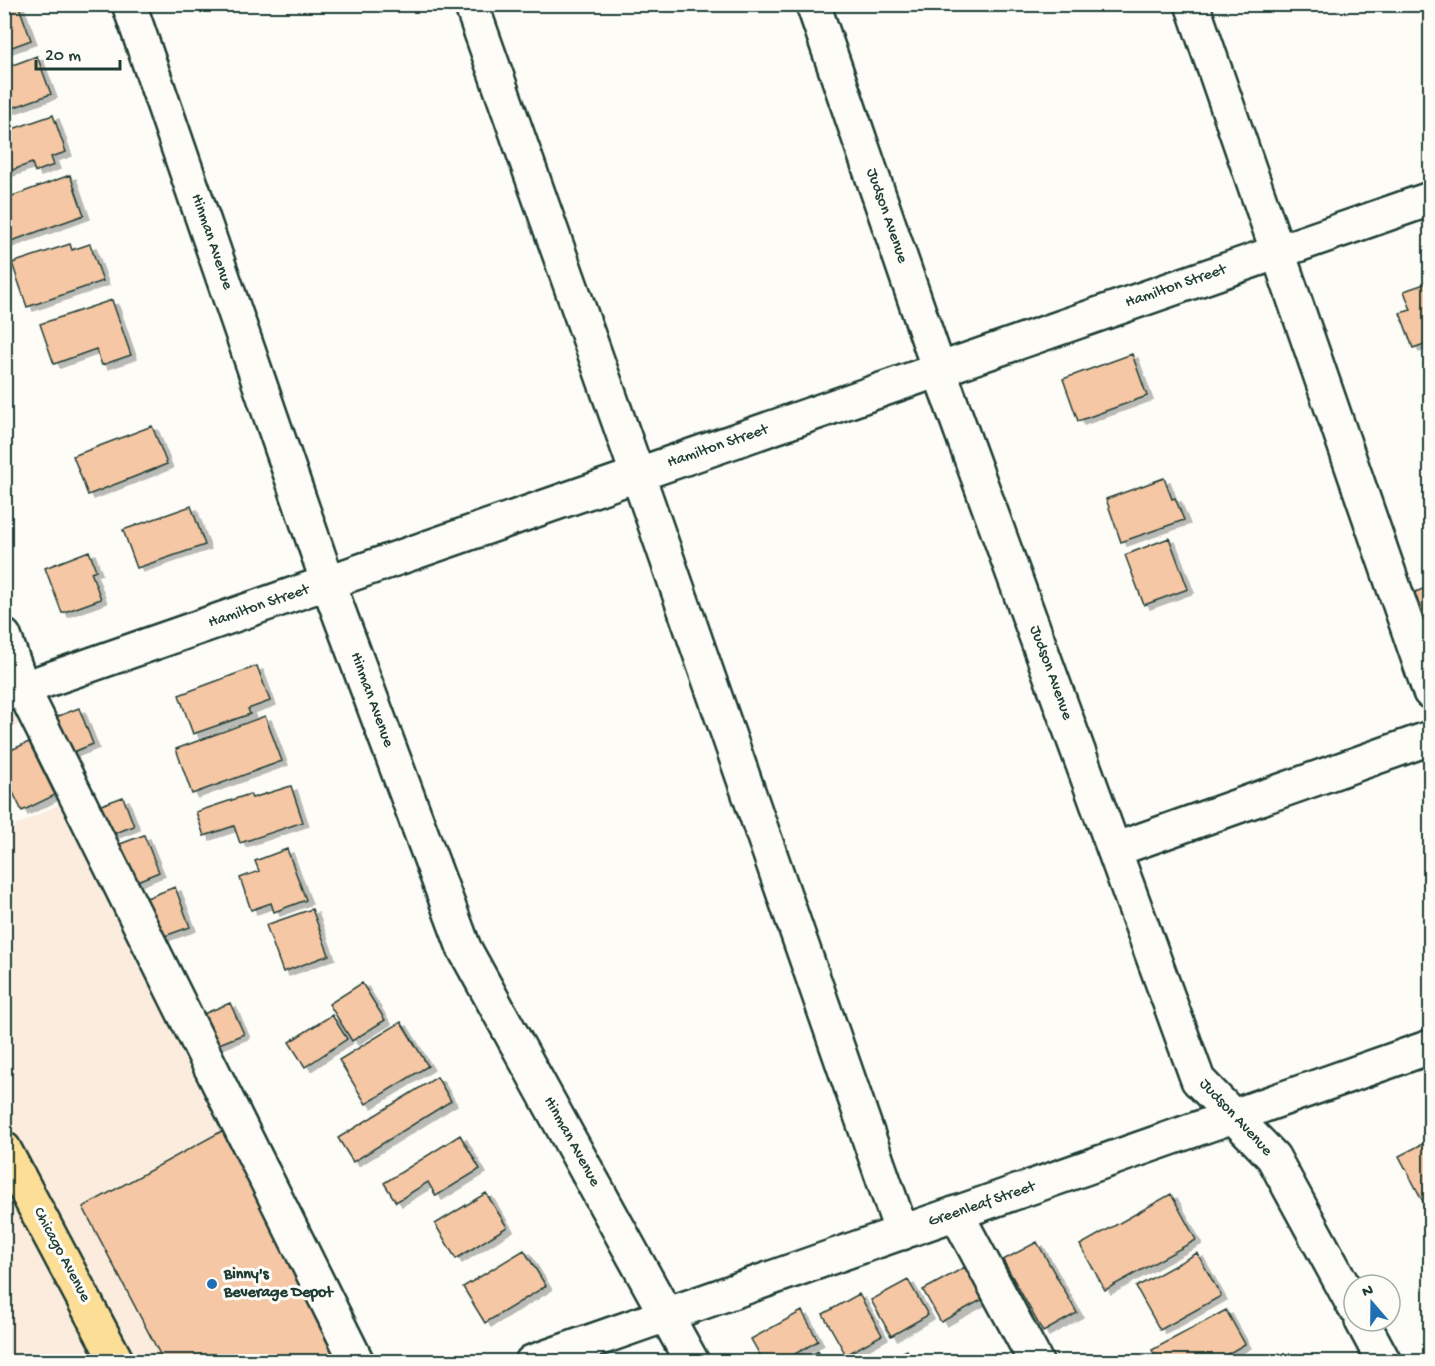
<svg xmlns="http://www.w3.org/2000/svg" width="1435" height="1366" viewBox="0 0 1435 1366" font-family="'Gochi Hand',sans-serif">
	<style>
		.built { fill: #fbecde }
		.building { fill: #f5c7a4; stroke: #1f3d34; stroke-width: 1.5; filter: url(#shadow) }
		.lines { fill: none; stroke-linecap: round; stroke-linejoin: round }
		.minor-casing { stroke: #1f3d34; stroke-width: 38 }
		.major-casing { stroke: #1f3d34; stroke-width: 38 }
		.minor { stroke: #fdfcf7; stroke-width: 33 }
		.major { stroke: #fdde96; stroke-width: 33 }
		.poi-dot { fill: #1f6fb2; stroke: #fdfcf7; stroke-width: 2 }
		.labels { text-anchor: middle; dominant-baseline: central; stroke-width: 6; stroke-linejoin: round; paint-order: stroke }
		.street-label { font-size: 16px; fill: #1f3d34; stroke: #fdfcf7 }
		.poi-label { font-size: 16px; font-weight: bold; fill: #1f3d34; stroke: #fdfcf7; text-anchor: start }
	</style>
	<defs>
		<filter id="shadow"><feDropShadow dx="6" dy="4" stdDeviation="0" flood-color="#0004"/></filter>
	</defs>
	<rect width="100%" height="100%" fill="#fdfcf7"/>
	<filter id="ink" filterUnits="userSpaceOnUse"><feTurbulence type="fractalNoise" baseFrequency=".0167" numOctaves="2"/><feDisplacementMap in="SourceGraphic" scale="12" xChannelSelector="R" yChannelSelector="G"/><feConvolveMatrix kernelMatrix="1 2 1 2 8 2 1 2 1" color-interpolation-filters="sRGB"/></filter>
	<g filter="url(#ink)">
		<path class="built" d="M4 652 33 719 5 730H4Z
			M71 798 351 1361 5 1362V831Z"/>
		<path class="building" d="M4 4H18L31 40 4 50Z
			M37 56 51 94 4 111V60L7 59 10 66Z
			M53 115 66 152 51 157 54 165 35 172 32 163 4 173V132Z
			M70 175 84 215 6 243 4 238V199Z
			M70 244 72 250 90 244 103 281 27 307 12 263Z
			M1430 282V342L1413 348 1400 313 1411 310 1404 291Z
			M112 300 131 355 102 365 96 349 54 364 40 324Z
			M1132 354 1147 396 1078 421 1063 379Z
			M152 426 167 464 88 495 73 456Z
			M1164 478 1172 499 1175 498 1184 520 1121 542 1106 499Z
			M191 506 205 545 137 568 123 530Z
			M1169 538 1188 589 1144 605 1125 555Z
			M89 551 96 570 91 572 101 599 62 613 45 568Z
			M1430 586V636L1424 638 1413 593Z
			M257 666 270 701 248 709 250 714 193 734 179 695Z
			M79 708 93 744 66 755 51 719Z
			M265 716 282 761 192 794 176 749Z
			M29 742 55 795 22 811 4 774V753Z
			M291 786 303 822 240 843 234 826 204 836 196 812 250 794 252 798Z
			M123 797 134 826 107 836 96 807Z
			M144 835 159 872 130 884 115 846Z
			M287 849 306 900 274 912 271 903 251 910 240 878 259 871 255 861Z
			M175 887 190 927 159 938 144 899Z
			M312 909 329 955 283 972 266 925Z
			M362 983 385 1020 352 1041 329 1004Z
			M230 1003 244 1034 214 1046 201 1015Z
			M332 1015 347 1039 305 1067 289 1042Z
			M401 1022 428 1066 366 1104 339 1060Z
			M437 1077 451 1101 353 1162 338 1138Z
			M222 1131 340 1362H164L83 1207Z
			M460 1135 480 1169 436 1196 428 1182 396 1202 384 1183Z
			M1430 1140V1212L1429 1213 1399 1156Z
			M486 1193 507 1227 456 1259 435 1224Z
			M1171 1194 1196 1240 1105 1290 1080 1245Z
			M1037 1242 1077 1313 1043 1332 1003 1260Z
			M524 1250 546 1286 485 1323 463 1287Z
			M1197 1253 1221 1296 1160 1330 1136 1287Z
			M965 1267 983 1299 941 1322 923 1290Z
			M908 1280 928 1315 891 1336 871 1300Z
			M859 1294 882 1335 846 1355 823 1314Z
			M1226 1310 1245 1344 1214 1362H1158L1152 1350Z
			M802 1311 818 1341 781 1362H764L751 1339Z
			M907 1350 913 1362H885Z
			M818 1351 824 1362H799Z"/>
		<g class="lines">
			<g class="minor-casing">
				<path id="minor" d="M129 4 328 583 464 948 692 1362
					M471 4 649 507 902 1233
					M813 4 939 370 1198 1080 1273 1157 1354 1306
					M1192 4 1430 692
					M4 636 23 689 357 1362
					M4 695 1430 199
					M1114 850 1430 738
					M956 1213 1036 1362
					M1362 1321 1384 1362
					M532 1362 1430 1047"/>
			</g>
			<g class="major-casing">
				<path id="major" d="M4 1149 117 1362"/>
			</g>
			<use href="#minor" class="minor"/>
			<use href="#major" class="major"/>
		</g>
	</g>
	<circle class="poi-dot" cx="212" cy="1284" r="6"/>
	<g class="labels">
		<g class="street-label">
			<text transform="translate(886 216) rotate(71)">Judson Avenue</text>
			<text transform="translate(211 242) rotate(71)">Hinman Avenue</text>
			<text transform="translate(1176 287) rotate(-19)">Hamilton Street</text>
			<text transform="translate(718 447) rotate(-19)">Hamilton Street</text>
			<text transform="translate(259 607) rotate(-19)">Hamilton Street</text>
			<text transform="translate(1050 673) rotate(70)">Judson Avenue</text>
			<text transform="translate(371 700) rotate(70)">Hinman Avenue</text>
			<text transform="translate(1235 1118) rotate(47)">Judson Avenue</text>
			<text transform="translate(571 1142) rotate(61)">Hinman Avenue</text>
			<text transform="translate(982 1205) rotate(-19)">Greenleaf Street</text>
			<text transform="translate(61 1255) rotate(62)">Chicago Avenue</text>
		</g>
		<g class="poi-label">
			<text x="224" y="1275">Binny's<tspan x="224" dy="18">Beverage Depot</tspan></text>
		</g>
	</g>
	<rect width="1435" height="1366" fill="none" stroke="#fdfcf7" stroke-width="24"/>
	<rect x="12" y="12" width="1411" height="1342" fill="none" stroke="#1f3d34" stroke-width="2" filter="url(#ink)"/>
	<g transform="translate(1372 1303) rotate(340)"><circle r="28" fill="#fdfcf7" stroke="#a4b0a9" stroke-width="1.5"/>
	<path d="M0-4.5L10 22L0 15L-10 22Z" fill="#1f6fb2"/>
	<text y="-9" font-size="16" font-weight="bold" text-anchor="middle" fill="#1f3d34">N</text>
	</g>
	<path d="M36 60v9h84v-9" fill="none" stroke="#1f3d34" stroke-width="3"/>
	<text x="45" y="60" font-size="18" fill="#1f3d34" stroke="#fdfcf7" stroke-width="4.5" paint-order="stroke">20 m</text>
</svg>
